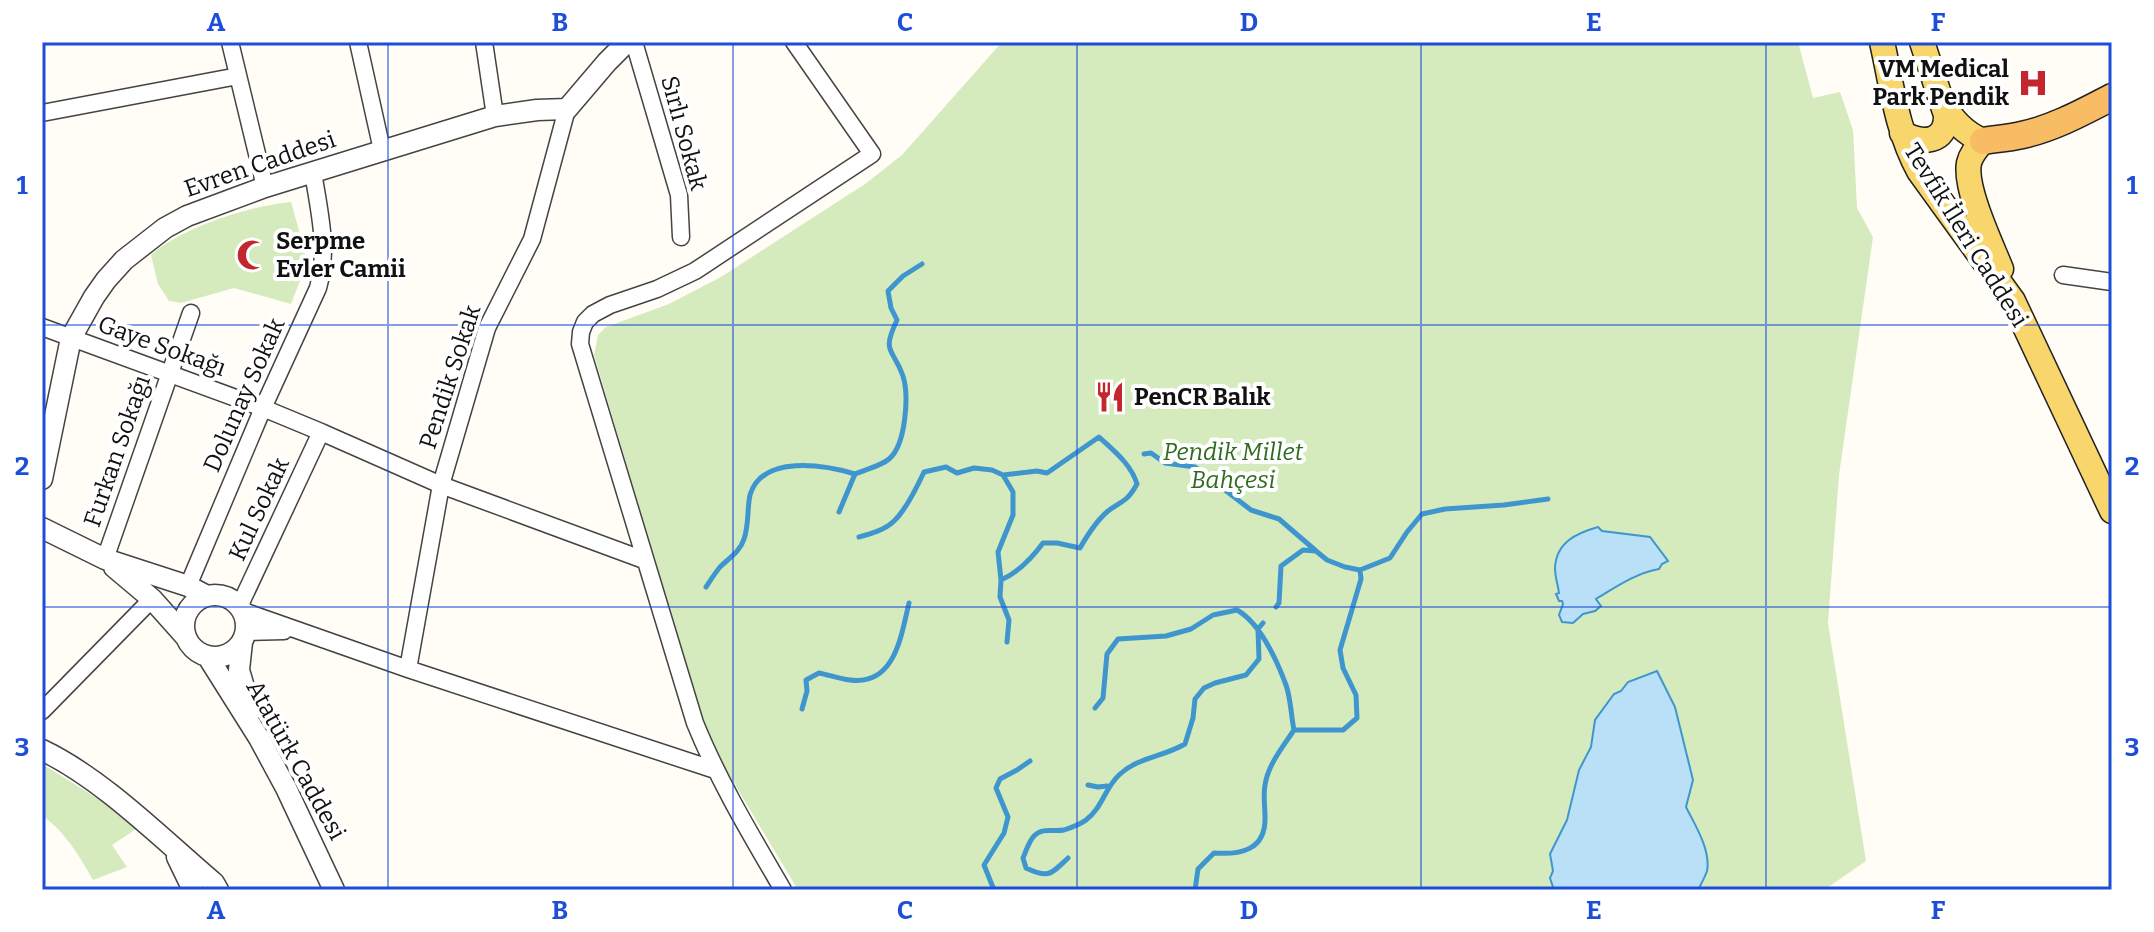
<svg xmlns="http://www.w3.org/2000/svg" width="2154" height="932" viewBox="0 0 2154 932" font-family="Bitter,serif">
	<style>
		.green { fill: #d5ebbd }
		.water { fill: #b9e0f7; stroke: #3f96cf; stroke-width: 2 }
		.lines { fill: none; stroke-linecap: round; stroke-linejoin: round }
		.stream { stroke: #3f96cf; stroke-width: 5 }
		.minor-casing { stroke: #444; stroke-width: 19 }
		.tertiary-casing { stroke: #444; stroke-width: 23 }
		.primary-casing { stroke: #222; stroke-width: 27 }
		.trunk-casing { stroke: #222; stroke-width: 29 }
		.minor { stroke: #fff; stroke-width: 16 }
		.tertiary { stroke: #fff; stroke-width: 20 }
		.primary { stroke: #f9d66b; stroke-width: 24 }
		.trunk { stroke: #f7bc64; stroke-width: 26 }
		.grid { fill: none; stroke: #1d4ed8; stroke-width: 2; stroke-opacity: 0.55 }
		.labels { text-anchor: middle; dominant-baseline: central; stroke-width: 8; stroke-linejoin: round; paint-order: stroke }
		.poi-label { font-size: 24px; font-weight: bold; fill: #111; stroke: #fff; text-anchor: start }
		.street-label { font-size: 24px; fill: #111; stroke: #fff }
		.park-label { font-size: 24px; font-style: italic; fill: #2f6b1f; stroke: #fff }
		.neatline { fill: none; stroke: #1d4ed8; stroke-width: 3 }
		.grid-label { font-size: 26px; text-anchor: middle; font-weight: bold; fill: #1d4ed8 }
	</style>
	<rect width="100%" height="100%" fill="#fffdf5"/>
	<path class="green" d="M1002 42H1798L1813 98 1840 92 1853 130 1857 208 1873 237 1839 475 1828 623 1866 861 1824 890H798L710 743 697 710 653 553 594 355 598 335 606 327 669 304 721 277 865 184 902 155Z
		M291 202 305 252 303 273 291 304 234 288 181 303 169 301 158 284 151 255C183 227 249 206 291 202Z
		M42 764 97 798 136 829 112 845 127 867 93 880C79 855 65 832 42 815Z"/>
	<path class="water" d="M1598 527 1602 531 1650 537 1668 561 1662 564 1659 569C1636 573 1616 587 1596 599L1601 606 1595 611 1583 614 1573 623 1562 622 1559 615 1563 604 1562 601H1559L1556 594 1559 593C1558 585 1555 577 1555 568 1556 542 1577 533 1598 527Z
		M1657 671 1675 707 1693 780 1686 807C1695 825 1711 850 1707 871 1705 877 1701 884 1698 890H1554L1550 878 1553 871 1550 854 1567 820 1579 770 1591 747 1595 720 1614 694 1621 691 1628 682Z"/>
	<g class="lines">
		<path class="stream" d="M1144 454 1151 453 1165 463 1195 467 1251 510 1279 519 1315 550
			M1003 475 1013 492V515L998 552 1001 580 1000 597 1009 620 1007 642
			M839 512 855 474C866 469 881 466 889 459 906 445 909 395 903 376 893 347 881 354 897 320L891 308 888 291 903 276 922 264
			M859 537C870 534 885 530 894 521 906 510 917 487 924 472L946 467 957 473 974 468 992 470 1003 475 1037 471 1047 473 1099 437C1114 451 1131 464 1137 484 1127 502 1123 500 1108 511 1096 521 1088 534 1080 548L1057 543H1043C1032 558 1019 572 1001 580
			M706 587C710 581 715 573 720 567 729 558 740 552 744 539 749 525 747 509 750 495 762 454 825 465 855 474
			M1276 607 1279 603 1281 566 1303 550 1316 551 1327 560 1345 567 1360 570 1390 558 1407 532 1422 514 1445 509 1504 505 1548 499
			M1095 708 1103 698 1107 654 1118 639 1166 636 1191 629 1213 615 1237 610C1260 623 1277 661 1286 685 1291 699 1291 716 1294 730 1282 748 1268 765 1265 785 1263 795 1265 806 1265 817 1266 850 1241 855 1214 853L1198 869 1195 890
			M802 709 807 691 806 680 819 673C829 675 840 679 850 680 895 686 901 636 909 603
			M1294 730H1343L1357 718 1356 695 1343 668 1340 650 1361 579 1360 570
			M1088 785 1098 787 1107 786
			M1068 858C1051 874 1049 879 1026 868L1023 858C1026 851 1029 841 1034 836 1043 827 1053 832 1064 830 1070 828 1081 824 1086 820 1102 808 1105 788 1119 775 1138 757 1163 757 1185 744L1193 718 1195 699 1204 688 1215 683 1246 675 1259 659 1258 629 1263 623
			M994 890 984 865 1004 833 1008 817 996 788 1000 779 1017 770 1030 761"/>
		<g class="minor-casing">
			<path id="minor" d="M230 42 265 187
				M358 42 382 150
				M484 42 495 116
				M634 42 679 195 681 237
				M42 113 238 76
				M2063 275 2112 282
				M42 327 263 408 321 432 441 485 644 560
				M105 559 191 313
				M188 586 263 408 318 288C329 249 319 211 313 172
				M239 607 321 432
				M243 611 408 669 715 770
				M246 632 284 631
				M408 669 441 485 487 328 532 239 567 109
				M42 711 152 599
				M783 890C751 835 719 782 695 723L580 344 581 332 585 322 593 314 610 305 657 289 695 271 872 154 794 42"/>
		</g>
		<g class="tertiary-casing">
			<path id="tertiary" d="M42 479 71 338 94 297 106 280 124 260 165 228 187 216 265 187 495 116 537 110 567 109 607 62 627 42
				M42 528 105 559 188 586 207 596
				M114 567 152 599 185 636
				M184 626a31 31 0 1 1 62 0a31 31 0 1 1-62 0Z
				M242 642 239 670 251 711
				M208 657 259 738 286 788 334 890
				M42 750C103 779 162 839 214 883L218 890
				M177 857 193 890"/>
		</g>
		<g class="primary-casing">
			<path id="primary" d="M1882 42C1892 87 1897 131 1919 171L2013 301 2112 511
				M1942 103C1953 120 1964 133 1983 141 1977 148 1971 154 1969 163 1964 188 1991 244 2001 269
				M1902 133C1921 144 1947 144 1946 115L1922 42"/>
		</g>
		<g class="trunk-casing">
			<path id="trunk" d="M1983 141C1996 139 2009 138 2022 135 2054 128 2083 112 2112 97"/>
		</g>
		<use href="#minor" class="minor"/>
		<use href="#tertiary" class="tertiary"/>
		<use href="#primary" class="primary"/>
		<use href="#trunk" class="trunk"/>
	</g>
	<path class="grid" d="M388 42V890M733 42V890M1077 42V890M1421 42V890M1766 42V890M42 325H2112M42 607H2112"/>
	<defs>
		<g id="hospital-bare" transform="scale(2.4)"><path d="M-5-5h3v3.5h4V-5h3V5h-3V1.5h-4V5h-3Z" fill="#c4262e" stroke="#fff" stroke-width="2.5" paint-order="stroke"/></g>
		<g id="mosque-bare" transform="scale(2.4)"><path d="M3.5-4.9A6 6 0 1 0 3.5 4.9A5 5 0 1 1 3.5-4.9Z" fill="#c4262e" stroke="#fff" stroke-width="2.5" paint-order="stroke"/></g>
		<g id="restaurant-bare" transform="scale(2.4)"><path d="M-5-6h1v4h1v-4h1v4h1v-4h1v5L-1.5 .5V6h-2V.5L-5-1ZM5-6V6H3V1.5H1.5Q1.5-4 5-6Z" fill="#c4262e" stroke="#fff" stroke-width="2.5" paint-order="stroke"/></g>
	</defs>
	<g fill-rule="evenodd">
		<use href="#hospital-bare" x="2033" y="83"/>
		<use href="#mosque-bare" x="252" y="255"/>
		<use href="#restaurant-bare" x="1110" y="397"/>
	</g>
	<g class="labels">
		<g class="poi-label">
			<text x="2009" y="69" text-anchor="end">VM Medical<tspan x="2009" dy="28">Park Pendik</tspan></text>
			<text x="276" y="241">Serpme<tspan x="276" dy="28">Evler Camii</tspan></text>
			<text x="1134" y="397">PenCR Balık</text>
		</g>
		<g class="street-label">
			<text transform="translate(684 133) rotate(75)">Sırlı Sokak</text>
			<text transform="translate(260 164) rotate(-19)">Evren Caddesi</text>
			<text transform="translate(1966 235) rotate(58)">Tevfik İleri Caddesi</text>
			<text transform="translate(162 346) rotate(20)">Gaye Sokağı</text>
			<text transform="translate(450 377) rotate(-72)">Pendik Sokak</text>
			<text transform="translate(244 395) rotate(-66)">Dolunay Sokak</text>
			<text transform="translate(117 451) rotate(-71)">Furkan Sokağı</text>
			<text transform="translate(259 509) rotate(-65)">Kul Sokak</text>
			<text transform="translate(296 760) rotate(61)">Atatürk Caddesi</text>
		</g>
		<g class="park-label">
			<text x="1233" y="452">Pendik Millet<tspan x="1233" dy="28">Bahçesi</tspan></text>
		</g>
	</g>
	<rect width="2154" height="932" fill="none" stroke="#ffffff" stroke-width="88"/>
	<rect x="44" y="44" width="2066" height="844" class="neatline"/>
	<g class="grid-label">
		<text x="216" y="31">A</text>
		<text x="560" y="31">B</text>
		<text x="905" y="31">C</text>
		<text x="1249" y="31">D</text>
		<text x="1594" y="31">E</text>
		<text x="1938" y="31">F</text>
		<text x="22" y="194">1</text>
		<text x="2132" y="194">1</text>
		<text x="22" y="475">2</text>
		<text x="2132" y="475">2</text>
		<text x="22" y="756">3</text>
		<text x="2132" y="756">3</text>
		<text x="216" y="919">A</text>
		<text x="560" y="919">B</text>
		<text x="905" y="919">C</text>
		<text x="1249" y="919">D</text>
		<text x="1594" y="919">E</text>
		<text x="1938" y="919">F</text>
	</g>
</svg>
